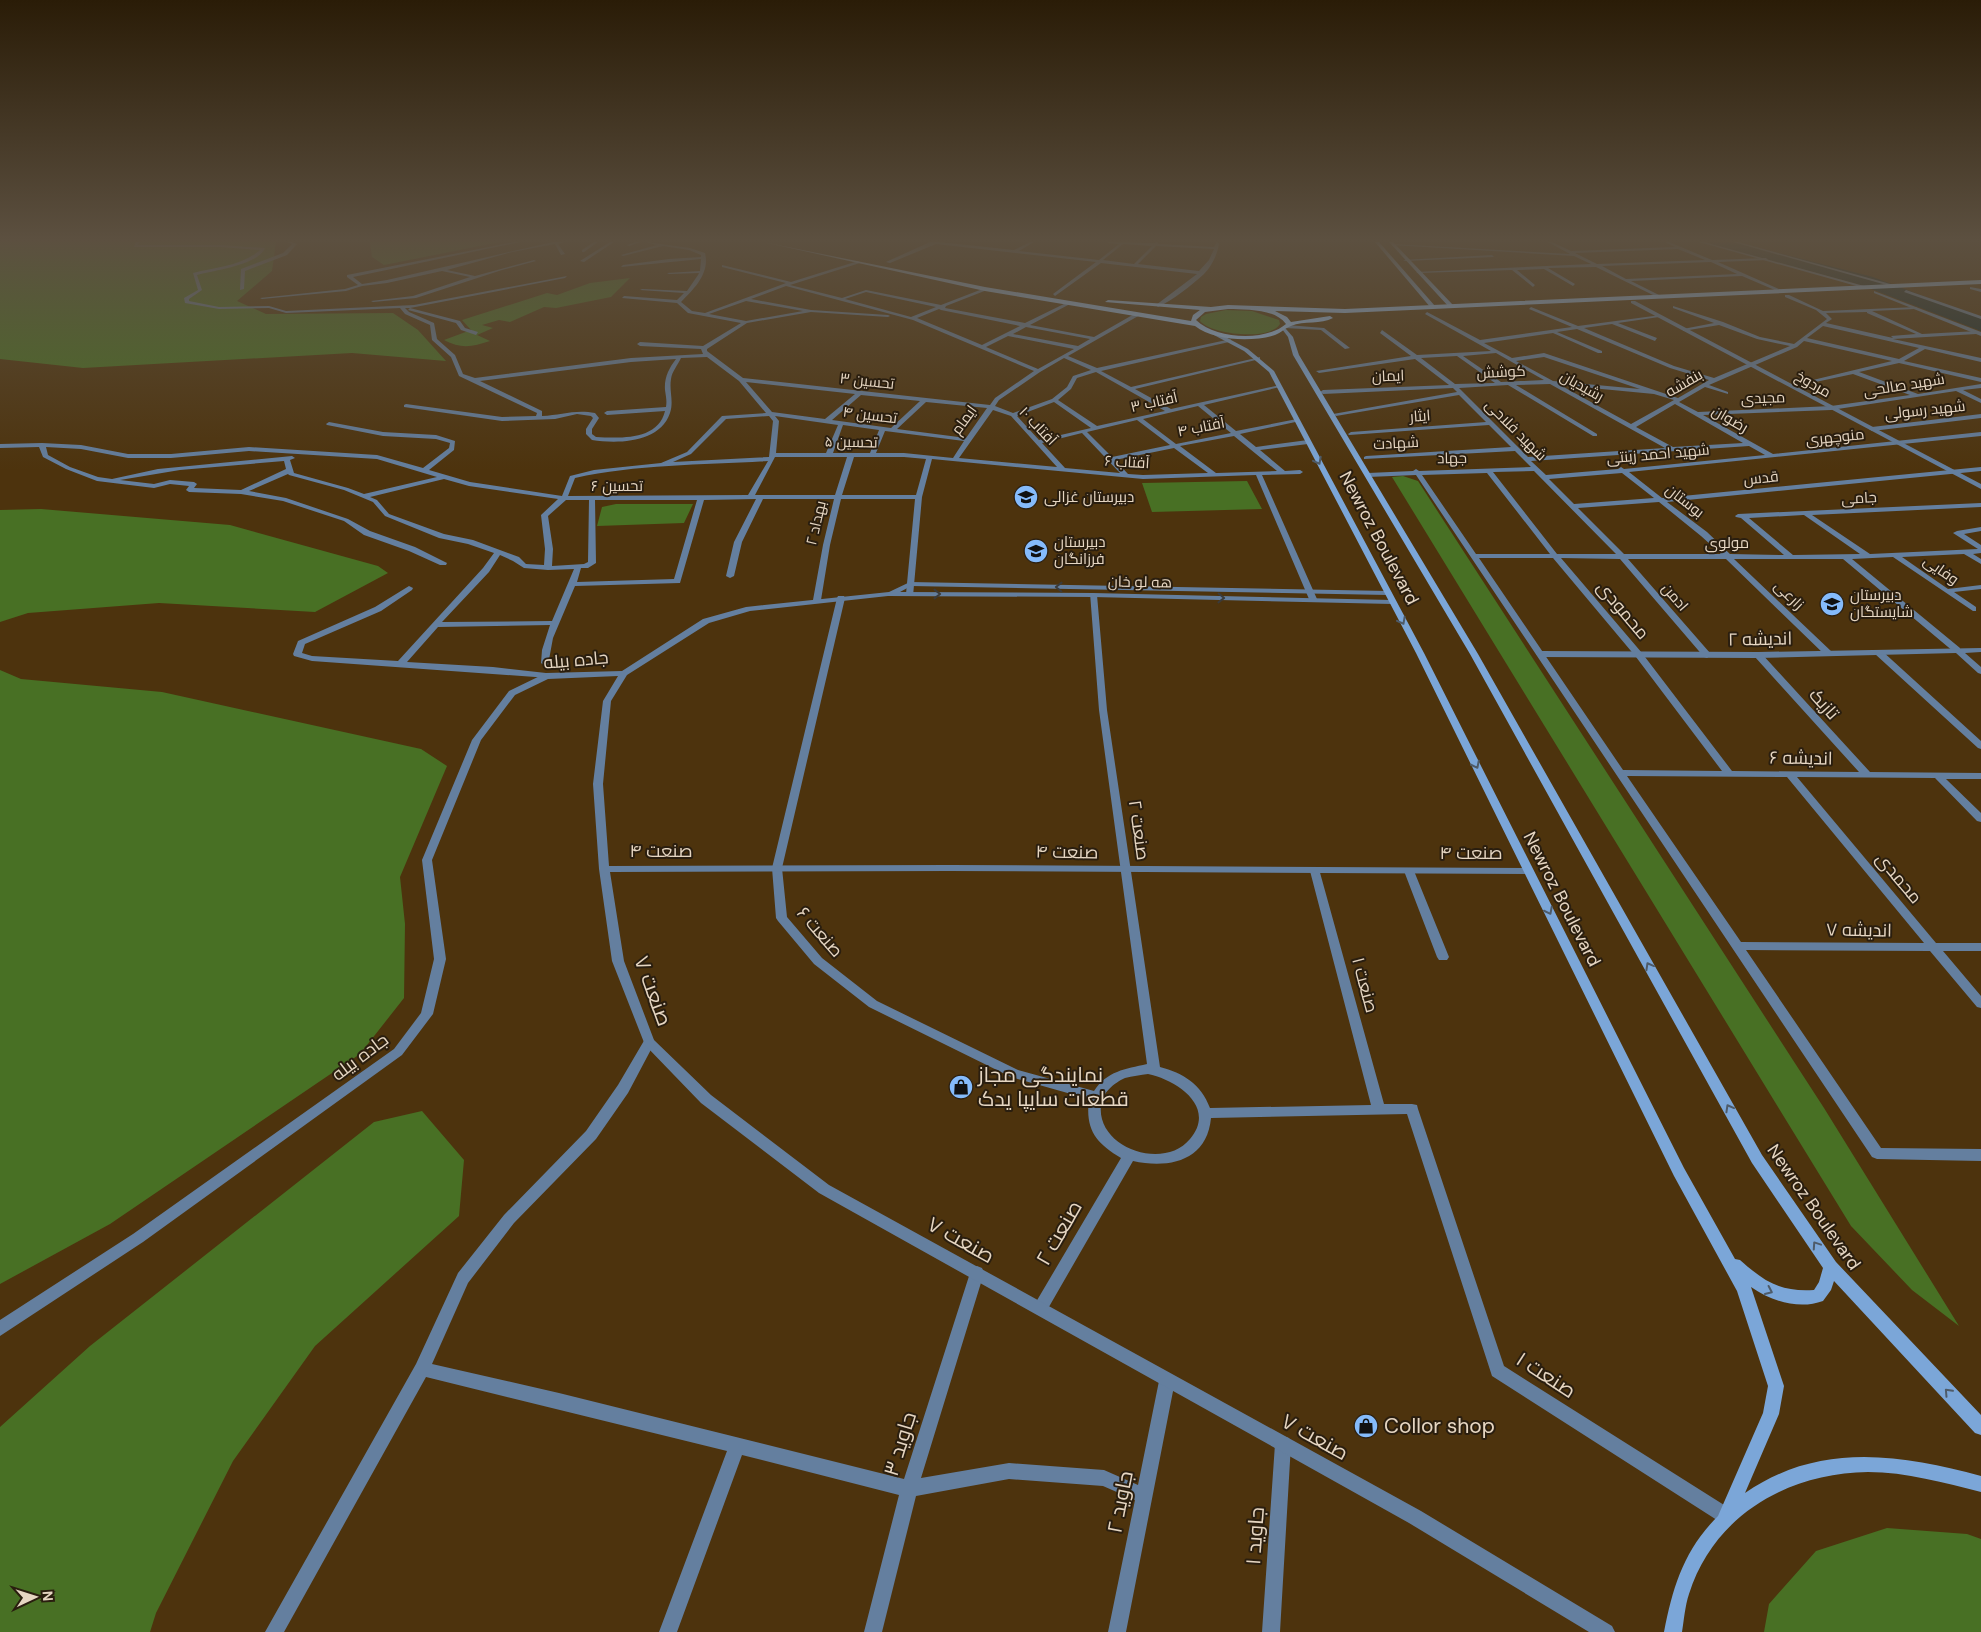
<svg xmlns="http://www.w3.org/2000/svg" width="1981" height="1632" viewBox="0 0 1981 1632" font-family="'DM Sans',Cairo,sans-serif">
	<style>
		.green { fill: #487024 }
		.water { fill: #172a2a }
		.lines { fill: none; stroke-linecap: round; stroke-linejoin: round }
		.river { fill: #172a2a; fill-rule: evenodd }
		.minor { fill: #647f9f; fill-rule: evenodd }
		.tertiary { fill: #647f9f; fill-rule: evenodd }
		.secondary { fill: #7ba6d8; fill-rule: evenodd }
		.primary { fill: #97c3f7; fill-rule: evenodd }
		.oneway { stroke: #4e5b69 }
		.oneway2 { stroke: #3b3b3a }
		.labels { text-anchor: middle; dominant-baseline: central; stroke-width: 4; stroke-linejoin: round; paint-order: stroke }
		.far-street-label { font-size: 15px; fill: #e6d6c2; stroke: #2a1e0f }
		.far-poi-label { font-size: 15px; fill: #e6d6c2; stroke: #2a1e0f; text-anchor: start }
		.street-label { font-size: 18px; fill: #e6d6c2; stroke: #2a1e0f }
		.near-street-label { font-size: 21px; fill: #e6d6c2; stroke: #2a1e0f }
		.near-poi-label { font-size: 21px; fill: #e6d6c2; stroke: #2a1e0f; text-anchor: start }
	</style>
	<rect width="100%" height="100%" fill="#4d330d"/>
	<path class="green" d="M0 242H276L272 271 237 301 266 314 393 313 418 330 446 361 352 353 83 368 0 359Z
		M370 242H500L384 265 372 257Z
		M630 278 611 297 556 308 544 307 510 322 499 320 482 325 493 328 477 335 490 341C472 347 461 349 444 340L471 330 462 320 547 293 557 295 590 283Z
		M1226 310 1252 311 1279 320 1280 324C1270 341 1212 335 1200 321L1201 317 1206 314Z
		M1403 476 1418 481 1824 1108 1959 1326 1912 1290 1851 1226 1392 477Z
		M1247 481 1262 509 1152 512 1142 483Z
		M616 504H693L684 523 597 526 602 507Z
		M41 509 230 525 378 566 388 573 315 612 159 603 28 613 0 622V510Z
		M0 670 21 679 162 692 421 749 447 766 400 877 405 924 404 998 360 1054 110 1224 0 1284Z
		M422 1111 464 1160 459 1216 315 1346 233 1461 156 1613 150 1632H0V1427L90 1346 374 1122Z
		M1887 1528 1967 1534 1981 1539V1632H1764L1769 1604 1816 1551Z"/>
	<path class="water" d="M1708 242H1727L1874 282H1861Z
		M1916 296 1981 321V328L1900 297Z"/>
	<g class="lines">
		<path class="river" d="M1711 242H1736L1873 277 1981 318V331L1861 285 1713 245Z"/>
		<path class="minor" d="M136 242H140L138 245H221L265 248C258 265 215 270 197 275L202 290 189 299V301L219 307 269 306 286 311 414 305 567 276 565 278 410 308 460 321 465 328 478 332 476 335 461 330 456 323 408 310 410 308H405L409 312 434 323 437 339 455 355 463 374 475 378 631 358 703 354 701 349 640 346 637 344 640 342 703 346 741 323 688 313 677 303 622 298 624 296 677 300 684 293 640 290 642 289 687 291 698 275 699 273 669 274 667 273 700 271 701 259 621 267 623 265 669 259 701 257V255L689 250 663 246 623 256 621 255 657 245 646 242 690 248 705 253C710 273 695 288 681 302L692 311 705 313 786 283 722 267V265L791 282 858 261 860 263 790 285 842 298 866 290 941 305 985 288 987 290 946 306 945 308 1025 323 1068 302 1070 304 1030 325 1094 337 1136 313H1140V315L1068 356 1097 368 1231 339 1229 342 1101 371 1131 387 1260 357V359L1135 389 1171 409 1280 385V387L1204 405 1236 431 1297 419 1300 421 1240 434 1256 447 1308 440 1311 442 1308 444 1260 450 1285 471 1300 470 1303 472 1300 474 1262 475 1317 599 1313 601 1309 599 1256 475 1143 479 932 459 922 497 913 596H907L906 594 915 499H841L830 545 821 600 817 602 813 600 823 545 834 499H763L742 542 734 576 730 578 726 576 734 542 756 499 704 500 680 583 575 586 553 638 548 665 545 666 541 663 542 650 550 625 438 627 407 662 493 667 546 673 549 674 550 676 549 678 312 661 294 656 293 654 298 641 375 607 409 586 413 588 412 590 381 611 305 644 302 653 312 656 398 661 483 568 494 553 468 544 439 538 385 516 373 502 344 490 289 475 288 474 249 491 286 498 348 519 370 531 415 547 447 563 446 565H440L409 551 364 535 344 521 283 501 241 494 189 492 186 490 189 486 170 484 154 488 97 481 66 469 43 457 39 447 0 448V444L42 443 81 445 128 454H171L249 447 377 455 423 468 449 448 450 443 436 439 383 436 327 425 326 424 329 422 383 432 436 435 455 441 454 450 429 470 470 482 562 496 570 476 594 470 661 463 687 452 722 416 766 413 739 381 707 357 681 358C678 365 672 371 671 379 669 391 674 401 670 413 660 443 618 444 592 440L586 434V429L593 418 591 416 577 414 555 419 502 421 404 407V405L406 404 502 417 536 416 537 413 459 376 451 357 432 340 430 325 405 314 400 308 286 313 269 308 219 309 185 303 184 298 198 290 193 273C216 267 242 266 260 250L221 247H134ZM786 286 913 320 1034 371 995 398 990 405 743 378 707 351V349L747 323 811 312 888 317 890 316 888 315 811 310 751 299ZM866 292 936 307 911 317 845 299ZM746 301 803 311 746 321 709 314ZM939 309 941 310 1020 326 982 345 917 318ZM1026 327 1090 339 1078 346 1013 334ZM1008 336 1074 349 1038 369 986 347ZM1064 358 1091 370 1073 376 1067 387 1052 399 1013 413 995 406 999 400 1040 372ZM676 359C669 368 664 378 665 390 666 397 667 401 666 407L607 411 604 413 607 415 665 411C658 441 619 438 596 437L592 434V429L599 418 595 413C576 409 561 415 542 416V411L480 381 631 362ZM1096 372 1165 411 1097 426 1058 400 1071 389 1077 378ZM746 382 855 394 825 419 772 412ZM861 395 920 401 891 428 832 420ZM926 402 987 408 966 438 897 429ZM1054 402 1091 428 1039 440 1017 416ZM1198 406 1231 433 1176 444 1143 419ZM993 410 1011 416 1057 467 959 458ZM769 416 773 421 769 457 673 462 691 454 726 419ZM775 416 838 425 826 453H776L779 421ZM1137 420 1170 445 1112 457 1087 432ZM843 425 879 430 870 453H833ZM885 431 964 441 953 458 904 453H876ZM1082 433 1120 473 1065 468 1042 443ZM1234 436 1277 471 1216 473 1180 446ZM46 447 81 449 128 458H171L249 451 377 459 437 477 364 494 348 488 294 473 290 460 295 458 292 456 158 469 112 479 98 477 70 467 48 455ZM1174 448 1208 473 1143 475 1128 474 1115 460ZM775 457H847L835 495H755ZM854 457H904L926 459 916 495H842ZM284 461 286 469 241 490 194 488 197 484 194 482 170 480 154 484 120 480 180 470ZM768 461 748 495 568 496 575 478C637 464 704 465 768 461ZM444 479 469 486 558 499 541 515 545 549 544 565 526 564 519 557 473 540 444 534 389 514 377 500 370 497ZM566 500H589L588 562 584 564 552 566 553 549 548 516ZM595 500H697L674 579 577 582 581 568H588L596 563ZM500 555 513 561 524 568 548 570 574 569 552 621 442 622 489 572Z
			M287 242H292L297 244 287 255 245 271 244 289 240 290 241 269 283 253 292 244Z
			M514 242H520L353 277 362 284 387 280 553 242H564L558 244 565 254 561 255 555 244 512 252 447 270 475 276 534 260 536 261 502 270 416 298 373 302 371 301 413 296 470 277 442 271 387 283 362 286 346 291 262 299 260 298 345 289 358 285 347 277V275Z
			M594 242H598L584 252H582V250Z
			M610 242H614L584 262 580 261Z
			M636 242H641L629 246 627 245Z
			M930 242H939L1014 250 1030 242H1034L1019 251 1099 260 1119 244 1109 243 1107 242 1154 243 1157 242 1159 244 1214 247 1217 242 1219 243C1218 254 1211 267 1204 274 1192 285 1173 300 1158 307L1156 305 1197 274 1101 263 1055 296 1053 294 1096 262 936 244 890 263 886 262ZM1123 244 1152 246 1134 264 1103 260ZM1156 246 1214 249 1209 260 1199 271 1138 264Z
			M1548 242H1552L1571 251 1675 247 1665 242H1669L1712 260 1766 258 1768 260 1718 262 1781 290 1777 291 1742 276 1631 281 1659 295 1657 297 1596 267 1548 268 1575 284 1573 286 1544 269 1517 270 1535 285 1533 287 1512 270 1418 273 1416 272 1591 264 1574 256 1391 245 1393 244 1570 254ZM1678 249 1705 260 1597 264 1575 253ZM1711 262 1737 274 1626 279 1602 266Z
			M1492 255 1494 257 1405 261 1403 260Z
			M1970 287 1981 289V292L1970 289Z
			M1785 295H1789L1823 311 1917 307 1915 309 1872 311 1922 334 1978 331 1976 334 1893 339 1981 358V362L1925 349 1904 361 1981 378V382L1899 363 1859 372 1918 394 1981 384V388L1963 390 1981 399V403L1956 391 1831 410 1703 415 1773 454 1981 432V436L1629 472 1662 498 1981 467V471L1667 502 1707 532 1730 554 1784 555 1741 518 1736 517 1735 516 1738 514 1981 503V507L1812 515 1870 554 1978 549 1953 533 1957 531 1981 527V531L1964 534 1981 545V553L1973 554 1981 559V564L1964 554 1902 557 1948 589 1981 585V589L1954 592 1976 607V611H1973L1893 557 1852 559 1960 648V652H1954L1843 559H1734L1832 652V656H1826L1726 559H1628L1710 653 1711 655 1707 658 1704 657 1620 559 1561 558 1642 653 1732 771 1859 772 1755 657 1754 655 1758 652 1761 653 1870 772 1981 773V779H1946L1981 813V822L1977 821 1935 778 1797 777 1936 943H1981V951H1943L1981 996V1008L1977 1007 1930 951 1746 950 1881 1148 1981 1149V1161L1877 1159 1872 1157 1416 475 1368 477 1365 475 1368 473 1413 471 1416 469 1419 471 1531 467 1515 451 1364 459V457L1366 456 1511 447 1489 425 1349 435 1348 434 1351 432 1486 422 1459 395 1336 416 1333 414 1457 392 1453 388 1323 394 1320 392 1323 390 1449 385 1415 359 1319 373 1316 371 1411 356 1380 333 1382 330 1417 355 1491 351 1425 314 1427 312 1480 340 1572 327 1529 309 1531 307 1578 326 1661 315 1659 317 1618 323 1657 338 1655 341 1612 324 1584 328 1674 366 1714 378 1790 346 1757 339 1719 325 1683 331V329L1714 323 1673 308V306L1723 322 1760 337 1794 344 1827 319 1816 310 1785 297ZM1867 312V313L1916 334 1891 336 1893 338 1826 323 1832 319 1826 313ZM1823 326 1919 348 1899 359 1807 338ZM1577 329 1670 368 1709 380 1678 398 1544 353 1512 358 1484 343 1553 333 1598 353H1602V351L1557 332ZM1804 341 1892 361 1792 385V387L1853 374 1910 395 1831 406 1698 412 1679 402 1705 387 1728 394V392L1709 385 1797 347ZM1496 353 1544 380 1501 382 1463 356ZM1457 356 1495 383 1455 384 1421 358ZM1544 357 1640 389 1553 381 1516 361ZM1550 384 1665 448 1528 457 1459 388 1508 385 1593 436H1597V434L1516 385ZM1560 385 1654 394 1674 400 1631 424ZM1675 404 1743 443 1673 447 1636 427ZM1749 446 1765 455 1624 469 1621 467 1618 469 1546 475 1531 461ZM1534 471 1616 554H1557L1493 472ZM1487 473 1550 554H1476L1422 475ZM1622 473 1654 498 1574 504 1549 479ZM1659 502 1701 536 1721 554H1624L1578 508ZM1803 515H1804L1860 554 1793 555 1749 518ZM1479 558H1553L1636 657 1722 771 1623 770ZM1627 776 1787 777 1924 943 1741 942Z
			M1287 325 1324 328 1350 348 1345 349 1321 330 1285 328Z
			M1981 414V418L1872 431 1869 429 1872 427Z
			M1090 593H1093L1097 595 1107 710 1160 1067C1183 1073 1201 1084 1210 1108L1371 1105 1310 871 1311 869H1319L1384 1104H1412L1417 1105 1418 1109 1504 1366 1732 1510 1735 1516 1732 1522 1726 1525 1720 1522 1492 1376 1407 1114 1211 1118C1207 1161 1169 1169 1133 1161L1046 1312 1041 1314 1036 1312 1033 1307 1036 1302 1121 1158C1096 1143 1085 1130 1089 1099L1011 1077 869 1007 814 964 778 921 776 918 772 868 837 598 838 596H844L845 598 782 868 787 917 822 958 877 1001 1018 1070 1094 1091C1107 1071 1125 1069 1147 1064L1099 710ZM1148 1074C1177 1080 1217 1107 1190 1139 1164 1171 1096 1148 1101 1105 1102 1093 1114 1083 1125 1078 1132 1076 1141 1075 1148 1074Z
			M1875 650H1881L1981 741V749L1978 748 1875 654Z
			M1409 868 1414 871 1449 957 1447 960H1439L1437 957 1404 871Z
			M649 1037 653 1039 655 1042 628 1093 596 1139 514 1223 468 1283 432 1364 559 1393 904 1479 970 1273 972 1268 977 1266 982 1268 984 1273 921 1478 1009 1463 1104 1470 1138 1485 1159 1381 1161 1376 1167 1373 1173 1376 1175 1381 1126 1632H1108L1135 1500 1103 1486 1009 1479 916 1496 882 1632H864L899 1495 742 1455 677 1632H659L727 1451 426 1377 284 1632H265L416 1364 458 1273 504 1215 586 1131 618 1085 645 1039Z
			M1283 1436 1289 1438 1291 1444 1280 1632H1262L1275 1444 1277 1438Z"/>
		<path class="tertiary" d="M1699 242H1704L1864 286 1860 287Z
			M1733 242H1738L1894 285 1890 286Z
			M1906 290 1981 316V319L1904 292Z
			M1874 291 1981 332V336L1874 293Z
			M1631 301H1635L1981 484V489L1631 303Z
			M910 582 1388 591 1392 593 1388 595 911 586 900 592 1093 593 1392 600 1396 602 1392 604 1093 597 888 596 750 611 709 623 627 675 611 701 603 784 609 866 949 865 1529 868 1534 871 1529 874 949 871 610 872 624 961 654 1040 711 1095 829 1185 1421 1511 1612 1626 1615 1632H1589L1409 1523 819 1193 701 1103 645 1045 612 961 599 869 593 784 603 701 618 676 548 679 515 695 481 740 432 860 446 959 433 1014 402 1055 143 1242 0 1336V1320L133 1234 394 1049 421 1013 434 959 422 860 472 740 509 691 546 673 622 671 703 619 746 607 889 592Z
			M1981 648V652L1965 653 1981 667V674L1978 673 1956 653 1758 658 1540 657 1536 654 1540 651 1758 652Z"/>
		<path class="secondary" d="M1375 242H1379L1435 306V308H1431Z
			M1389 242H1393L1453 305V307H1449Z
			M1282 329H1286L1293 337 1299 355 1478 654 1762 1155 1836 1262 1981 1415V1435L1975 1433 1834 1281 1831 1290 1823 1301C1799 1310 1771 1301 1751 1287L1784 1386 1779 1414 1745 1493C1819 1442 1899 1454 1981 1476V1492C1945 1483 1906 1472 1868 1472 1788 1473 1714 1515 1689 1594 1685 1606 1684 1620 1682 1632H1664C1673 1586 1684 1550 1718 1516L1763 1413 1768 1386 1737 1291 1674 1176 1416 653 1269 372 1244 351 1212 334V332H1216L1248 349 1274 371 1424 653 1684 1168 1735 1259 1740 1260C1765 1282 1780 1292 1814 1290L1819 1282 1823 1268 1752 1163 1470 654 1293 355 1288 337Z"/>
		<path class="primary" d="M763 242 985 287 1191 321 1193 315 1200 310 1105 302 1108 300 1211 307 1228 305 1345 309 1981 280V284L1345 313 1275 311 1287 317 1291 322 1330 316 1333 318C1321 325 1304 320 1291 326 1285 328 1281 333 1275 335 1253 342 1214 341 1195 326L985 291ZM1228 309C1246 310 1274 308 1286 324 1265 342 1216 339 1196 320L1205 312Z"/>
	</g>
	<defs><path id="oneway-chevron" d="M-2-3.5L2.5 0L-2 3.5" fill="none" stroke-width="1.6" stroke-linecap="round" stroke-linejoin="round" transform="scale(1.25)"/></defs>
	<g class="oneway">
		<use href="#oneway-chevron" transform="translate(1318 461) rotate(62)"/>
		<use href="#oneway-chevron" transform="translate(1402 621) rotate(62)"/>
		<use href="#oneway-chevron" transform="translate(1476 765) rotate(63)"/>
		<use href="#oneway-chevron" transform="translate(1549 911) rotate(63)"/>
		<use href="#oneway-chevron" transform="translate(1649 966) rotate(-119)"/>
		<use href="#oneway-chevron" transform="translate(1729 1108) rotate(-119)"/>
		<use href="#oneway-chevron" transform="translate(1816 1245) rotate(-124)"/>
		<use href="#oneway-chevron" transform="translate(1769 1291) rotate(25)"/>
		<use href="#oneway-chevron" transform="translate(1948 1392) rotate(-133)"/>
	</g>
	<g class="oneway2">
		<use href="#oneway-chevron" transform="translate(1059 587) rotate(-179)"/>
		<use href="#oneway-chevron" transform="translate(937 594)"/>
		<use href="#oneway-chevron" transform="translate(1221 598) rotate(1)"/>
	</g>
	<linearGradient id="sky" x2="0" y2="1"><stop stop-color="#2a1c07"/><stop offset="0.51" stop-color="#5c5040"/><stop offset="1" stop-color="#5c5040" stop-opacity="0"/></linearGradient>
	<rect width="1981" height="470" fill="url(#sky)"/>
	<defs>
		<g id="school-disc" transform="scale(1.25)"><circle r="9.5" fill="#85bbfb" stroke="#2a1e0f"/><path d="M0-5L7-2L0 1L-7-2ZM-4 1L0 2.5L4 1V4Q0 6-4 4Z" fill="#111"/></g>
		<g id="shop-disc" transform="scale(1.25)"><circle r="9.5" fill="#85bbfb" stroke="#2a1e0f"/><path d="M-5-2.5h2.3a2.7 3.5 0 0 1 5.4 0H5L5.5 6h-11ZM-1.5-2.5h3a1.5 2.3 0 0 0-3 0Z" fill="#111"/></g>
	</defs>
	<g fill-rule="evenodd">
		<use href="#school-disc" x="1026" y="497"/>
		<use href="#school-disc" x="1036" y="551"/>
		<use href="#school-disc" x="1832" y="604"/>
		<use href="#shop-disc" x="961" y="1087"/>
		<use href="#shop-disc" x="1366" y="1426"/>
	</g>
	<g class="labels">
		<g class="far-street-label">
			<text transform="translate(1501 372) rotate(-3)">کوشش</text>
			<text transform="translate(1388 376) rotate(-2)">ایمان</text>
			<text transform="translate(867 381) rotate(6)">تحسین ۳</text>
			<text transform="translate(1684 383) rotate(-30)">بنفشه</text>
			<text transform="translate(1813 384) rotate(30)">مردوخ</text>
			<text transform="translate(1904 385) rotate(-9)">شهید صالحی</text>
			<text transform="translate(1582 386) rotate(29)">رشیدیان</text>
			<text transform="translate(1763 398) rotate(-2)">مجیدی</text>
			<text transform="translate(1154 402) rotate(-13)">آفتاب ۳</text>
			<text transform="translate(1925 410) rotate(-6)">شهید رسولی</text>
			<text transform="translate(870 415) rotate(7)">تحسین ۴</text>
			<text transform="translate(1420 416) rotate(-4)">ایثار</text>
			<text transform="translate(1730 419) rotate(30)">رضوان</text>
			<text transform="translate(964 420) rotate(-54)">ایمام</text>
			<text transform="translate(1038 426) rotate(46)">آفتاب ۱۰</text>
			<text transform="translate(1201 427) rotate(-11)">آفتاب ۴</text>
			<text transform="translate(1516 430) rotate(45)">شهید فلاحی</text>
			<text transform="translate(1835 437) rotate(-6)">منوچهری</text>
			<text transform="translate(851 442) rotate(1)">تحسین ۵</text>
			<text transform="translate(1396 443) rotate(-3)">شهادت</text>
			<text transform="translate(1658 454) rotate(-5)">شهید احمد زینتی</text>
			<text transform="translate(1452 458) rotate(-1)">جهاد</text>
			<text transform="translate(1127 462) rotate(3)">آفتاب ۶</text>
			<text transform="translate(1761 478) rotate(-6)">قدس</text>
			<text x="617" y="486">تحسین ۶</text>
			<text transform="translate(1859 498) rotate(-3)">جامی</text>
			<text transform="translate(1685 501) rotate(38)">بوستان</text>
			<text transform="translate(816 523) rotate(-77)">بهداد ۲</text>
			<text x="1727" y="543">مولوی</text>
			<text transform="translate(1941 570) rotate(35)">وفایی</text>
			<text transform="translate(1140 582) rotate(1)">هه لو خان</text>
			<text transform="translate(1789 595) rotate(44)">زارعی</text>
			<text transform="translate(1675 597) rotate(49)">ادمن</text>
		</g>
		<g class="far-poi-label">
			<text x="1044" y="497">دبیرستان غزالی</text>
			<text x="1054" y="542">دبیرستان<tspan x="1054" dy="17">فرزانگان</tspan></text>
			<text x="1850" y="595">دبیرستان<tspan x="1850" dy="17">شایستگان</tspan></text>
		</g>
		<g class="street-label">
			<text transform="translate(1379 538) rotate(62)">Newroz Boulevard</text>
			<text transform="translate(1623 610) rotate(50)">محمودی</text>
			<text transform="translate(1760 639) rotate(-1)">اندیشه ۲</text>
			<text transform="translate(576 660) rotate(-5)">جاده بیله</text>
			<text transform="translate(1824 704) rotate(48)">تازیک</text>
			<text transform="translate(1801 758) rotate(1)">اندیشه ۶</text>
			<text transform="translate(1139 830) rotate(82)">صنعت ۲</text>
			<text x="661" y="851">صنعت ۴</text>
			<text transform="translate(1067 852) rotate(1)">صنعت ۴</text>
			<text x="1471" y="853">صنعت ۴</text>
			<text transform="translate(1899 878) rotate(50)">محمدی</text>
			<text transform="translate(1562 899) rotate(63)">Newroz Boulevard</text>
			<text transform="translate(1859 930) rotate(1)">اندیشه ۷</text>
			<text transform="translate(820 932) rotate(49)">صنعت ۶</text>
			<text transform="translate(1365 985) rotate(75)">صنعت ۱</text>
			<text transform="translate(360 1057) rotate(-37)">جاده بیله</text>
			<text transform="translate(1814 1207) rotate(55)">Newroz Boulevard</text>
		</g>
		<g class="near-street-label">
			<text transform="translate(653 991) rotate(70)">صنعت ۷</text>
			<text transform="translate(1059 1233) rotate(-60)">صنعت ۲</text>
			<text transform="translate(961 1240) rotate(29)">صنعت ۷</text>
			<text transform="translate(1546 1375) rotate(33)">صنعت ۱</text>
			<text transform="translate(1315 1437) rotate(29)">صنعت ۷</text>
			<text transform="translate(900 1444) rotate(-73)">جاوید ۳</text>
			<text transform="translate(1120 1502) rotate(-79)">جاوید ۲</text>
			<text transform="translate(1255 1536) rotate(-86)">جاوید ۱</text>
		</g>
		<g class="near-poi-label">
			<text x="978" y="1075">نمایندگی مجاز<tspan x="978" dy="24">قطعات سایپا یدک</tspan></text>
			<text x="1384" y="1426">Collor shop</text>
		</g>
	</g>
	<g transform="translate(35 1597) rotate(86)" stroke="#2a1e0f" stroke-width="4" paint-order="stroke">
	<path d="M0-4L9 19L0 12L-9 19Z" fill="#e6d6c2"/>
	<text y="-8" font-size="14" font-weight="bold" text-anchor="middle" fill="#e6d6c2">N</text>
	</g>
</svg>
